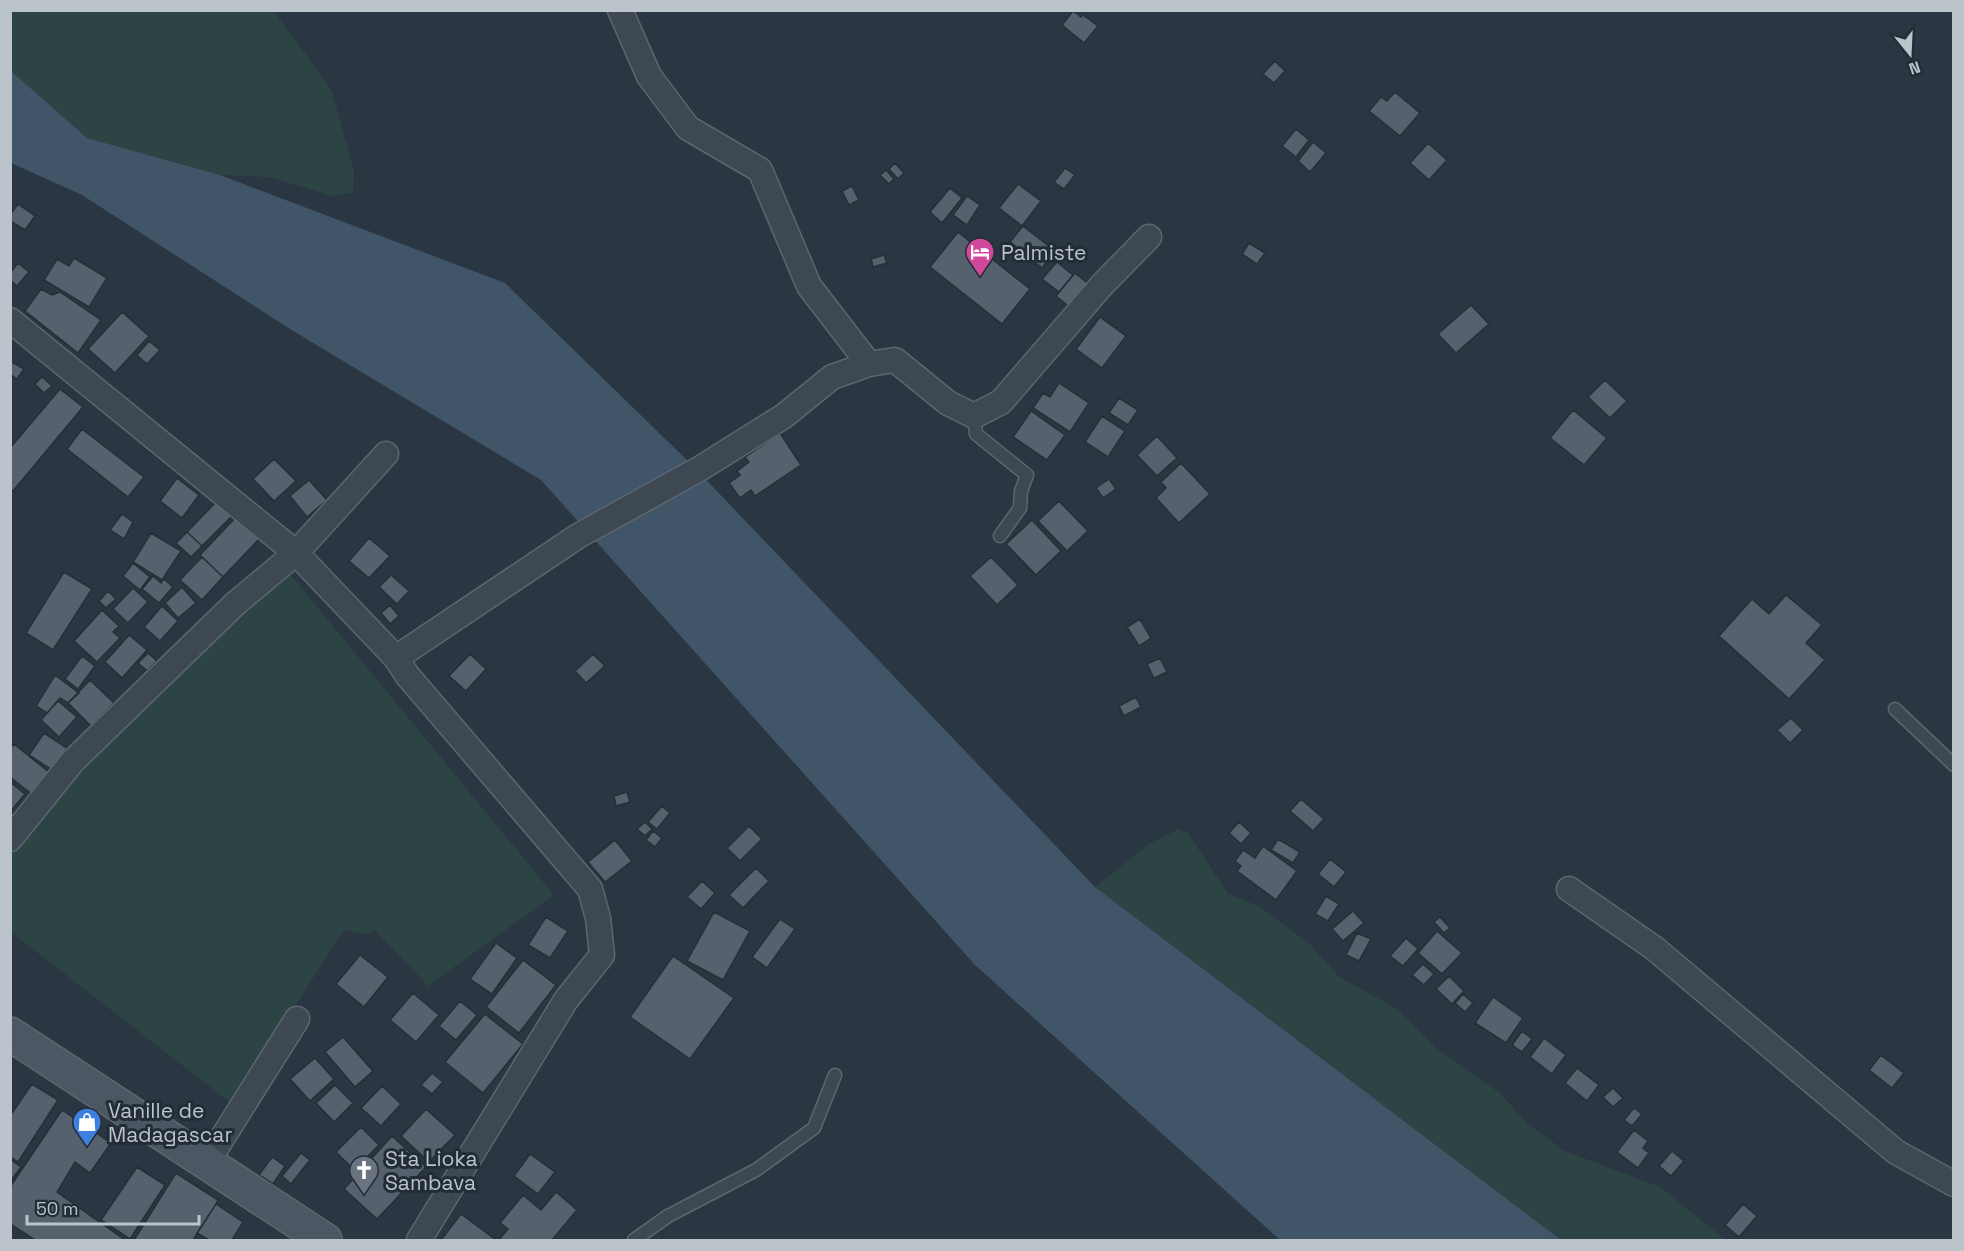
<svg xmlns="http://www.w3.org/2000/svg" width="1964" height="1251" viewBox="0 0 1964 1251" font-family="'Space Grotesk',sans-serif">
	<style>
		.green { fill: #2d4444 }
		.water { fill: #415569 }
		.building { fill: #56616e; stroke: #252f39; stroke-width: 1.5 }
		.lines { fill: none; stroke-linecap: round; stroke-linejoin: round }
		.lane-casing { stroke: #5c666f; stroke-width: 15 }
		.street-casing { stroke: #5c666f; stroke-width: 27 }
		.secondary-casing { stroke: #5c666f; stroke-width: 36 }
		.lane { stroke: #3e4852; stroke-width: 12 }
		.street { stroke: #3e4852; stroke-width: 24 }
		.secondary { stroke: #4d5764; stroke-width: 33 }
		.labels { text-anchor: middle; dominant-baseline: central; stroke-width: 6; stroke-linejoin: round; paint-order: stroke }
		.poi-label { font-size: 21px; fill: #bbc3cb; stroke: #232d37; text-anchor: start }
	</style>
	<rect width="100%" height="100%" fill="#2a3642"/>
	<path class="green" d="M11 11H274L331 89 354 170 353 192 333 196 269 177 220 175 87 138 11 71Z
		M286 569 554 895 428 986 374 929 367 935 344 930 232 1104 11 932 10 849 53 797Z
		M1178 829 1188 833 1228 894 1260 907 1311 945 1339 977 1399 1010 1436 1048 1500 1093 1528 1124 1565 1151 1660 1187 1726 1240H1561L1095 887 1149 844Z"/>
	<path class="water" d="M11 71 87 138 220 175 505 283 691 464 1095 887 1561 1240H1280L975 965 541 480 290 329 82 195 11 163Z"/>
	<path class="building" d="M1073 11 1081 17 1083 15 1098 26 1084 43 1062 25Z
		M1275 61 1285 71 1274 83 1263 74Z
		M1395 92 1420 113 1400 136 1369 111 1381 97 1387 101Z
		M1296 129 1309 140 1296 157 1282 146Z
		M1313 142 1326 153 1310 172 1298 161Z
		M1428 143 1447 160 1429 180 1410 163Z
		M895 163 904 173 898 179 889 169Z
		M1065 168 1075 175 1064 189 1054 182Z
		M886 170 894 179 889 184 880 175Z
		M1018 184 1041 201 1022 226 999 208Z
		M852 186 859 200 849 205 842 191Z
		M950 188 962 198 942 223 930 212Z
		M967 196 980 205 967 225 953 215Z
		M18 204 35 216 25 230 10 221V215Z
		M1023 226 1055 251 1042 268 1010 242Z
		M958 232 1030 289 1002 324 930 267Z
		M1249 243 1265 253 1257 264 1242 254Z
		M884 255 887 263 873 267 871 259Z
		M74 258 107 278 89 307 44 280 57 259 69 266Z
		M1057 262 1073 275 1059 292 1042 279Z
		M18 263 29 272 17 286 10 280V273Z
		M1075 273 1091 286 1072 309 1056 296Z
		M41 289 52 295 60 292 101 320 78 353 25 311Z
		M1471 305 1489 324 1456 353 1438 334Z
		M122 312 149 336 115 373 88 349Z
		M1100 317 1126 336 1102 368 1076 349Z
		M149 341 160 350 147 364 137 355Z
		M10 361 24 369 17 379 10 374Z
		M42 377 52 386 44 393 35 384Z
		M1605 380 1627 401 1610 418 1588 397Z
		M1059 383 1089 403 1070 432 1033 408 1043 393 1050 397Z
		M60 389 83 407 13 491 10 489V448Z
		M1119 398 1138 410 1128 425 1109 413Z
		M1573 410 1607 438 1584 465 1550 438Z
		M1031 411 1065 435 1047 460 1013 437Z
		M1102 416 1125 431 1108 457 1085 442Z
		M82 429 144 477 128 497 67 449Z
		M780 433 801 465 755 496 751 490 740 498 729 483 740 475 737 471 749 462 745 457Z
		M1157 436 1177 458 1157 476 1137 455Z
		M274 459 296 481 274 501 253 479Z
		M1181 463 1210 494 1179 523 1156 498 1166 488 1161 482Z
		M177 478 199 495 182 518 160 501Z
		M1109 479 1116 489 1103 498 1096 488Z
		M309 480 327 500 307 517 290 496Z
		M218 500 233 515 202 546 187 532Z
		M1059 501 1088 531 1067 551 1038 521Z
		M122 514 133 522 124 539 110 530Z
		M237 516 260 538 223 577 200 555Z
		M1032 520 1061 551 1036 575 1006 544Z
		M187 532 202 546 191 557 176 543Z
		M151 533 181 551 162 580 133 562Z
		M369 538 390 556 369 578 349 561Z
		M202 557 223 577 202 600 180 580Z
		M991 557 1018 585 997 605 970 576Z
		M133 563 150 577 140 590 123 576Z
		M64 572 92 589 53 650 26 633Z
		M391 575 409 591 397 604 379 587Z
		M153 576 161 583 164 579 173 587 159 603 142 589Z
		M182 587 196 603 178 618 165 603Z
		M133 588 148 602 128 623 113 609Z
		M108 591 116 599 106 608 99 601Z
		M1786 595 1822 625 1806 643 1825 660 1789 699 1719 636 1752 599 1769 614Z
		M390 605 399 616 390 624 381 613Z
		M162 606 178 621 160 641 144 627Z
		M102 610 119 626 113 632 120 638 97 662 74 641Z
		M1140 619 1151 638 1139 646 1127 627Z
		M129 635 147 650 122 678 105 662Z
		M148 653 157 661 147 671 138 663Z
		M470 654 486 669 466 691 449 676Z
		M593 654 605 666 586 683 575 671Z
		M82 656 95 666 78 689 65 679Z
		M1160 658 1167 672 1154 678 1147 664Z
		M55 675 79 693 68 703 60 698 47 713 36 706Z
		M90 680 114 703 91 726 68 703Z
		M1136 697 1141 707 1124 716 1119 706Z
		M58 701 77 717 59 737 41 720Z
		M1791 718 1803 730 1790 743 1777 730Z
		M44 733 67 748 52 770 29 755Z
		M14 744 50 773 33 795 10 777V749Z
		M10 782 25 794 10 812Z
		M627 792 630 802 616 806 614 796Z
		M1301 799 1324 819 1313 831 1290 811Z
		M662 806 670 813 657 829 648 822Z
		M645 822 652 829 645 836 637 829Z
		M1239 822 1251 833 1241 844 1229 833Z
		M749 826 762 839 740 861 727 848Z
		M653 831 662 838 655 847 646 840Z
		M1278 839 1300 852 1293 863 1271 850Z
		M615 840 632 861 605 882 588 862Z
		M1263 846 1297 871 1276 900 1237 871 1241 866 1235 861 1243 850 1255 858Z
		M1330 859 1346 872 1334 887 1318 874Z
		M756 868 769 881 743 908 729 895Z
		M702 881 715 893 701 909 687 897Z
		M1326 896 1339 904 1328 921 1315 914Z
		M1353 911 1364 923 1343 941 1332 929Z
		M714 912 750 931 723 980 687 961Z
		M546 917 568 931 550 958 528 945Z
		M1440 917 1450 928 1444 933 1434 922Z
		M780 919 795 929 767 968 752 957Z
		M1437 931 1462 953 1442 974 1418 953Z
		M1357 933 1371 939 1359 961 1346 955Z
		M1406 938 1418 949 1403 966 1390 956Z
		M496 943 517 958 492 994 470 979Z
		M360 955 388 977 364 1007 336 984Z
		M673 956 734 998 690 1059 630 1017Z
		M523 960 556 985 519 1033 486 1007Z
		M1423 964 1434 974 1424 985 1412 975Z
		M1449 976 1464 991 1452 1004 1436 989Z
		M413 993 439 1015 416 1042 390 1020Z
		M1463 994 1473 1003 1465 1012 1455 1003Z
		M1493 997 1523 1018 1506 1043 1475 1023Z
		M460 1001 477 1015 456 1040 439 1026Z
		M485 1014 523 1044 483 1093 445 1062Z
		M1522 1031 1532 1039 1522 1052 1512 1045Z
		M343 1037 373 1071 355 1087 325 1052Z
		M1544 1038 1566 1055 1552 1074 1530 1057Z
		M1881 1055 1904 1073 1892 1088 1869 1070Z
		M315 1058 334 1079 310 1101 290 1079Z
		M1577 1068 1599 1085 1587 1101 1565 1083Z
		M432 1073 443 1082 432 1094 421 1085Z
		M32 1084 58 1100 18 1162 10 1157V1116Z
		M335 1085 353 1103 334 1122 316 1103Z
		M382 1086 401 1104 381 1126 361 1108Z
		M1613 1088 1623 1098 1613 1107 1603 1097Z
		M1634 1108 1642 1114 1632 1126 1624 1120Z
		M426 1109 455 1135 429 1162 401 1136Z
		M62 1110 111 1143 90 1173 75 1162 57 1192 125 1240H35L10 1224V1187Z
		M361 1127 379 1145 354 1170 336 1152Z
		M1634 1130 1648 1141 1643 1148 1649 1153 1638 1168 1617 1152Z
		M392 1136 426 1167 377 1219 344 1189Z
		M1672 1151 1684 1161 1671 1176 1659 1166Z
		M301 1153 310 1160 291 1184 282 1176Z
		M530 1154 555 1172 538 1194 514 1176Z
		M272 1157 285 1166 273 1184 259 1175Z
		M10 1159 21 1167 10 1182Z
		M137 1167 165 1185 130 1239 101 1220Z
		M176 1173 218 1200 216 1204 193 1240H134Z
		M556 1192 577 1210 552 1240H499L508 1229 500 1223 523 1195 541 1210Z
		M216 1204 243 1222 232 1240H209L197 1233Z
		M1743 1204 1757 1216 1739 1237 1725 1225Z
		M461 1214 496 1240H441Z"/>
	<g class="lines">
		<g class="lane-casing">
			<path id="lane" d="M974 416 976 434 1027 475 1021 491 1020 508 1000 536
				M1895 709 1954 765
				M634 1240 668 1216 756 1170 814 1128 835 1075"/>
		</g>
		<g class="street-casing">
			<path id="street" d="M620 10 649 76 688 128 760 170 809 286 869 364
				M10 320 296 553 396 658 578 536 701 468 784 416 832 377 869 364 895 360 948 403 974 416 1001 402 1102 285 1149 237
				M396 658 407 675 590 889 598 918 602 955 566 1000 419 1240
				M10 839 73 761 236 603 296 553 386 454
				M1569 889 1654 948 1896 1152 1954 1184
				M206 1164 297 1019"/>
		</g>
		<g class="secondary-casing">
			<path id="secondary" d="M10 1034 325 1240"/>
		</g>
		<use href="#lane" class="lane"/>
		<use href="#street" class="street"/>
		<use href="#secondary" class="secondary"/>
	</g>
	<defs>
		<g id="hotel-pin" transform="scale(1.5)"><path d="M0 17L-7.5 6A9.5 9.5 0 1 1 7.5 6Z" fill="#d1479c" stroke="#232d37"/><path d="M-6-4.5h1.5V1H6V5H4.5V3h-9V5H-6ZM-4 0a1.8 1.8 0 1 1 3.6 0ZM.5 0V-2.5h3Q6-2.5 6 0Z" fill="#fff"/></g>
		<g id="shop-pin" transform="scale(1.5)"><path d="M0 17L-7.5 6A9.5 9.5 0 1 1 7.5 6Z" fill="#3f7fe0" stroke="#232d37"/><path d="M-5-2.5h2.3a2.7 3.5 0 0 1 5.4 0H5L5.5 6h-11ZM-1.5-2.5h3a1.5 2.3 0 0 0-3 0Z" fill="#fff"/></g>
		<g id="church-pin" transform="scale(1.5)"><path d="M0 17L-7.5 6A9.5 9.5 0 1 1 7.5 6Z" fill="#6b7280" stroke="#232d37"/><path d="M-1.2-6h2.4v3.5h3.3v2.4h-3.3V6h-2.4V-.1h-3.3v-2.4h3.3Z" fill="#fff"/></g>
	</defs>
	<g fill-rule="evenodd">
		<use href="#hotel-pin" x="980" y="252"/>
		<use href="#shop-pin" x="87" y="1122"/>
		<use href="#church-pin" x="364" y="1170"/>
	</g>
	<g class="labels">
		<g class="poi-label">
			<text x="1001" y="252">Palmiste</text>
			<text x="108" y="1110">Vanille de<tspan x="108" dy="24">Madagascar</tspan></text>
			<text x="385" y="1158">Sta Lioka<tspan x="385" dy="24">Sambava</tspan></text>
		</g>
	</g>
	<rect width="1964" height="1251" fill="none" stroke="#bbc3cb" stroke-width="24"/>
	<g transform="translate(1910 54) rotate(162)" stroke="#232d37" stroke-width="4.5" paint-order="stroke">
	<path d="M0-4.5L10 22L0 15L-10 22Z" fill="#bbc3cb"/>
	<text y="-9" font-size="16" font-weight="bold" text-anchor="middle" fill="#bbc3cb">N</text>
	</g>
	<path d="M27 1215v9h172v-9" fill="none" stroke="#bbc3cb" stroke-width="3"/>
	<text x="36" y="1215" font-size="18" fill="#bbc3cb" stroke="#232d37" stroke-width="4.5" paint-order="stroke">50 m</text>
</svg>
